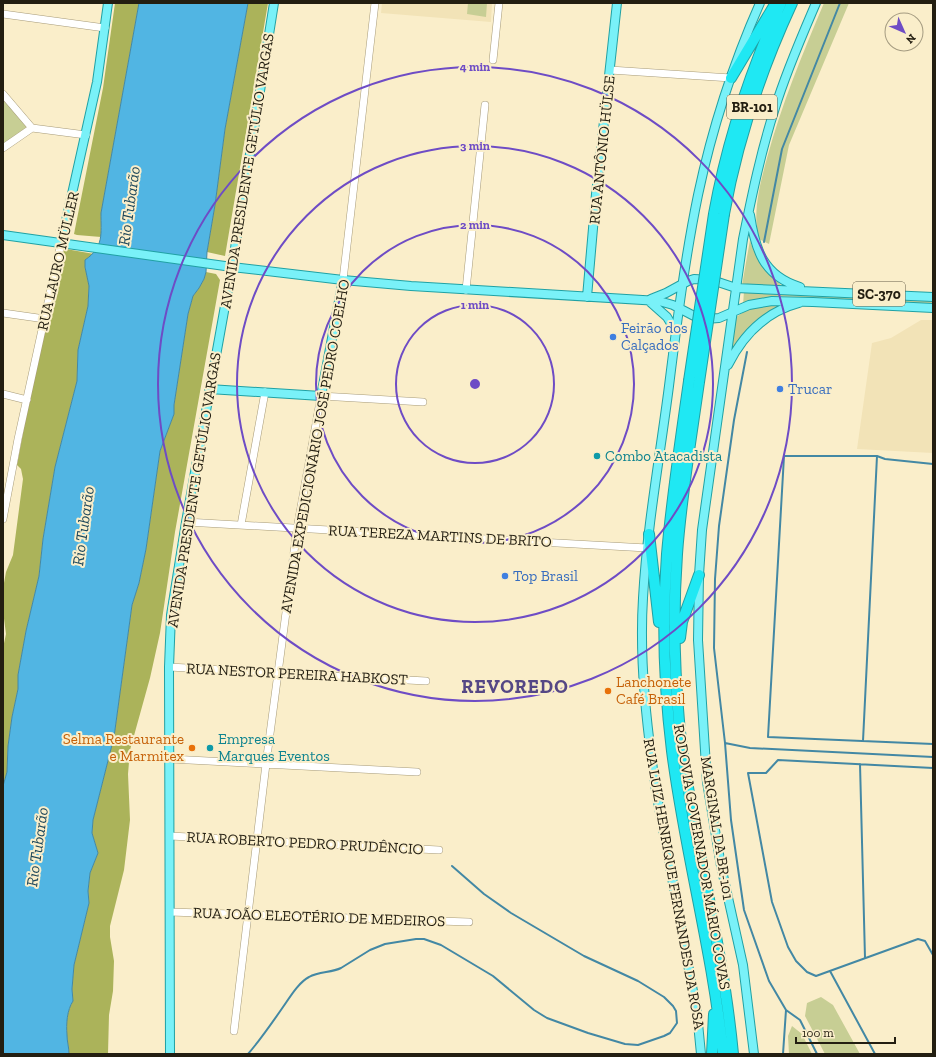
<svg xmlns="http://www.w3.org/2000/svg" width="936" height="1057" viewBox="0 0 936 1057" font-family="'Zilla Slab',serif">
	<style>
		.built { fill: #f2e3b7 }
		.green { fill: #c7ce94 }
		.forest { fill: #abb35a }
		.water { fill: #51b5e3; stroke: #4388a4 }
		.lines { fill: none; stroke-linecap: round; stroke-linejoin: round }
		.stream { stroke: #4388a4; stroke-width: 2 }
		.minor-casing { stroke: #a79b79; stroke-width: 8 }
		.major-casing { stroke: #20a1a4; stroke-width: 10 }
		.highway-casing { stroke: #20a1a4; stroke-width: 12 }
		.minor { stroke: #fff; stroke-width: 7 }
		.major { stroke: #79f1f8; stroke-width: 8 }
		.highway { stroke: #1fe8f3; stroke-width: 10 }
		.highway-bridge-casing { stroke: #20a1a4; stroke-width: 12; stroke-linecap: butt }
		.highway-bridge { stroke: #1fe8f3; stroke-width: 10 }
		.ring { fill: none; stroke: #6e4cc5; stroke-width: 2 }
		.shop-dot { fill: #3f7fe0; stroke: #faeeca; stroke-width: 1.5 }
		.culture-dot { fill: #0f9aa8; stroke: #faeeca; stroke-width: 1.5 }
		.food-dot { fill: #e8710a; stroke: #faeeca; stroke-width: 1.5 }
		.labels { text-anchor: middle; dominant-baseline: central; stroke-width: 4; stroke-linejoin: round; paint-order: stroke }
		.shield { fill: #faeeca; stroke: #645c48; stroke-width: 1 }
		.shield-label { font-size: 14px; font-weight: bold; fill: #231e11 }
		.street-label { font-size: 15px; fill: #231e11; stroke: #faeeca }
		.shop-label { font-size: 15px; fill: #366cbe; stroke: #faeeca; text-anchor: start }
		.culture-label { font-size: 15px; fill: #0d838f; stroke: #faeeca; text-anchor: start }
		.food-label { font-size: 15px; fill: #c56008; stroke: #faeeca; text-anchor: start }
		.water-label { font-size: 16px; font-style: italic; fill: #1c465a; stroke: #faeeca }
		.district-label { font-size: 19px; font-weight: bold; letter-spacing: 1px; fill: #554785; stroke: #faeeca }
		.centre { fill: #6e4cc5; stroke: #faeeca; stroke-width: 2 }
		.ring-label { font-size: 12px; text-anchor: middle; font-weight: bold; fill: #6e4cc5; stroke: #faeeca; stroke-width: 4; stroke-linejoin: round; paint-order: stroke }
	</style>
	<rect width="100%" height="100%" fill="#faeeca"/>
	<path class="built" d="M382 3H492L491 22 381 13Z
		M921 320H933V453L857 449 872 343 891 338Z"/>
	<path class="green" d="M468 3H487L486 17 467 14Z
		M824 3H849L789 145 769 244 759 239C752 213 760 184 767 158 782 103 802 55 824 3Z
		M3 98 27 127 3 145Z
		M750 240C757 263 766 273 785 288L742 285Z
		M744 291 933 301V304L782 296 762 299 743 305Z
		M775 305 781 306 731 352 736 317 750 308Z
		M821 997 833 1005 860 1054H825L805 1016 807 1003Z
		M792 1026 802 1034 812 1054H789L788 1036Z"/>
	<path class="forest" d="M115 3H139L101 213V237L77 235 74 234 103 88Z
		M248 3H268L225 256 207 252 215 205 225 129Z
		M66 249 94 254 85 260V267L89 286 88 306 78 350 77 381 55 467 43 539 39 576 26 631 18 675V689L12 717 8 746 7 772 3 786V648L6 634 3 611 4 583 6 572 13 555 23 479 21 469 17 465 29 401 64 250Z
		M206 272 216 274 220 280 175 532 160 633 150 678 130 750 128 774 130 820 124 870 110 926V937L114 961 113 991 109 1015 108 1054H69C69 1047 67 1042 67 1035 66 1024 67 1010 73 1001L72 989 74 965 89 903 88 891 90 873 98 853 92 833 93 820 114 737 132 605 139 583 146 549 160 451 174 414V405L188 314 193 296 199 288 204 279Z"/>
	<path class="water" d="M139 3H248L225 129 215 205 207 252 206 272 204 279 199 288 193 296 188 314 174 405V414L160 451 146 549 139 583 132 605 114 737 93 820 92 833 98 853 90 873 88 891 89 903 74 965 72 989 73 1001C67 1010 66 1024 67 1035 67 1042 69 1047 69 1054H3V786L7 772 8 746 12 717 18 689V675L26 631 39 576 43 539 55 467 77 381 78 350 88 306 89 286 85 267V260C104 247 101 234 101 213Z"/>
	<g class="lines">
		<path class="stream" d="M764 242 782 149 840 3
			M747 352 734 420 719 526 715 579 714 648 725 743 731 820 744 910 769 981 786 1010 783 1054
			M933 464 885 459 877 456H784L768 737 933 744
			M863 741 877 456
			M725 743 750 748 933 757
			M860 764 865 958
			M933 768 778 760 766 773H748L772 902 788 947 796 961 807 972 816 976 918 939 925 941 933 955
			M830 971 875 1054
			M786 1010 800 1020 817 1054
			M248 1054C261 1039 272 1023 283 1007 290 997 298 983 309 977 319 971 331 973 341 968L370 950 385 944 416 939H424L441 945 493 976 534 1010 547 1018 588 1033 625 1044 638 1045 664 1036 670 1033 677 1023 676 1011 673 1006 664 997 638 981 584 956 511 913 484 894 452 866"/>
		<g class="minor-casing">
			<path id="minor" d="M3 14 105 28
				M493 60 499 3
				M610 70 731 78
				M3 94 32 128
				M32 128 86 135
				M3 148 32 128
				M343 280 375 3
				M466 290 485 105
				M3 313 45 319
				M3 394 27 400
				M3 519 18 439 61 243
				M186 522 647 548
				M241 525 265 392
				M169 667 426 681
				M170 759 417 772
				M170 836 439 850
				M170 912 469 922
				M234 1031 266 764 297 529 321 396 423 402"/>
		</g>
		<g class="major-casing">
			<path id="major" d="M750 215C755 249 763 276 800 287
				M3 235 232 267 343 280 411 286 659 301 673 305 696 317 705 319 719 318 749 305 772 301 813 302 933 308
				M61 243 97 82 108 3
				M587 297 596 194 617 3
				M651 299 666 293 688 281 694 279 712 280 736 288 933 297
				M649 301 667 317 676 332
				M728 365C743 335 765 312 799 303
				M209 389 321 396 343 280
				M170 1054 169 667 171 615 186 522 232 267 274 3
				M701 1054 697 1013 656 791C647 728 639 662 643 598 647 527 660 456 669 386 677 322 685 258 698 195 712 129 733 64 760 3
				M754 1054 743 965 721 866 707 782 698 640 699 575 702 530 743 239C752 195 761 151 775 108 786 72 801 38 816 3"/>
		</g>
		<g class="highway-casing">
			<path id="highway" d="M731 78 774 6
				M714 214C727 141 751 70 781 3
				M724 214C737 142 761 70 792 3
				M689 381C681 438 672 496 667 554 662 619 664 686 672 751 685 853 713 952 723 1054
				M699 382C691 439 681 497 677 554 673 610 674 666 679 721 682 758 689 795 696 832 710 906 726 979 733 1054
				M649 534 659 622
				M680 638 682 622 699 575
				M712 1054 714 1014"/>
		</g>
		<use href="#minor" class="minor"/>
		<use href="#major" class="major"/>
		<use href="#highway" class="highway"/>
		<g class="highway-bridge-casing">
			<path id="highway-bridge" d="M689 381 714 214
				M699 382 724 214"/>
		</g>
		<use href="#highway-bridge" class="highway-bridge"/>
	</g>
	<g class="ring">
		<circle cx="475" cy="384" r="79"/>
		<circle cx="475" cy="384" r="159"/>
		<circle cx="475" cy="384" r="238"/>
		<circle cx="475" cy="384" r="317"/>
	</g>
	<g class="shop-dot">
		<circle cx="613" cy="337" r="4"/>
		<circle cx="780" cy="389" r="4"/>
		<circle cx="505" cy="576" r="4"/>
	</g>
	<g class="culture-dot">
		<circle cx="597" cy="456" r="4"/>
		<circle cx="210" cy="748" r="4"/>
	</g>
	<g class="food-dot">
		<circle cx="608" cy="691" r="4"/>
		<circle cx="192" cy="748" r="4"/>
	</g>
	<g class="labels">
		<g class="shield">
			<rect x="727" y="95" width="50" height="24" rx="3"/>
			<rect x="853" y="282" width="52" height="24" rx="3"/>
		</g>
		<g class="shield-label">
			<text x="752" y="107">BR-101</text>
			<text x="879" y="294">SC-370</text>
		</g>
		<g class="street-label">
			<text transform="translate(602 150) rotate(-84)">RUA ANTÔNIO HÜLSE</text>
			<text transform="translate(247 171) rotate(-81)">AVENIDA PRESIDENTE GETÚLIO VARGAS</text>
			<text transform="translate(58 261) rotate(-77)">RUA LAURO MÜLLER</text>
			<text transform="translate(315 446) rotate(-80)">AVENIDA EXPEDICIONÁRIO JOSÉ PEDRO COELHO</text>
			<text transform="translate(194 490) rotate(-81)">AVENIDA PRESIDENTE GETÚLIO VARGAS</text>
			<text transform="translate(440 536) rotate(3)">RUA TEREZA MARTINS DE BRITO</text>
			<text transform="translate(297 674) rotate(3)">RUA NESTOR PEREIRA HABKOST</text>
			<text transform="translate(717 828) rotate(81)">MARGINAL DA BR-101</text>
			<text transform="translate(305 843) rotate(3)">RUA ROBERTO PEDRO PRUDÊNCIO</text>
			<text transform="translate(702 857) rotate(80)">RODOVIA GOVERNADOR MÁRIO COVAS</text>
			<text transform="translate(674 884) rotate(80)">RUA LUIZ HENRIQUE FERNANDES DA ROSA</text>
			<text transform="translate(319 917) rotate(2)">RUA JOÃO ELEOTÉRIO DE MEDEIROS</text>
		</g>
		<g class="shop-label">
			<text x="621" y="328">Feirão dos<tspan x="621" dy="17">Calçados</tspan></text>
			<text x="788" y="389">Trucar</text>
			<text x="513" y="576">Top Brasil</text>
		</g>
		<g class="culture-label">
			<text x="605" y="456">Combo Atacadista</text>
			<text x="218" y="739">Empresa<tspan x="218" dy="17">Marques Eventos</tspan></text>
		</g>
		<g class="food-label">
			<text x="616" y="682">Lanchonete<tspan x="616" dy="17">Café Brasil</tspan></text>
			<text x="184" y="739" text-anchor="end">Selma Restaurante<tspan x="184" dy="17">e Marmitex</tspan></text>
		</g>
		<g class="water-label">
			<text transform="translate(129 206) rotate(-82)">Rio Tubarão</text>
			<text transform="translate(83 526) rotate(-82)">Rio Tubarão</text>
			<text transform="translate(37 847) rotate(-82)">Rio Tubarão</text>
		</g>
		<g class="district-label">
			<text x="515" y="686">REVOREDO</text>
		</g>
	</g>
	<circle cx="475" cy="384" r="6" class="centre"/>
	<g class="ring-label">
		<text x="475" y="71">4 min</text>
		<text x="475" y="150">3 min</text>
		<text x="475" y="229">2 min</text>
		<text x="475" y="309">1 min</text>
	</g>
	<rect width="936" height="1057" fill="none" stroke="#231e11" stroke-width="8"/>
	<g transform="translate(904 32) rotate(135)"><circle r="19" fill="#faeeca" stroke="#a49b80"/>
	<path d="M0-3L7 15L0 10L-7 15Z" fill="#6e4cc5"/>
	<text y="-6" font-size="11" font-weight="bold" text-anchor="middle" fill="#231e11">N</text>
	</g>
	<path d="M796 1037v6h99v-6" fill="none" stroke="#231e11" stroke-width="2"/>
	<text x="802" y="1037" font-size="12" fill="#231e11" stroke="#faeeca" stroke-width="3" paint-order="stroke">100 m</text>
</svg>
